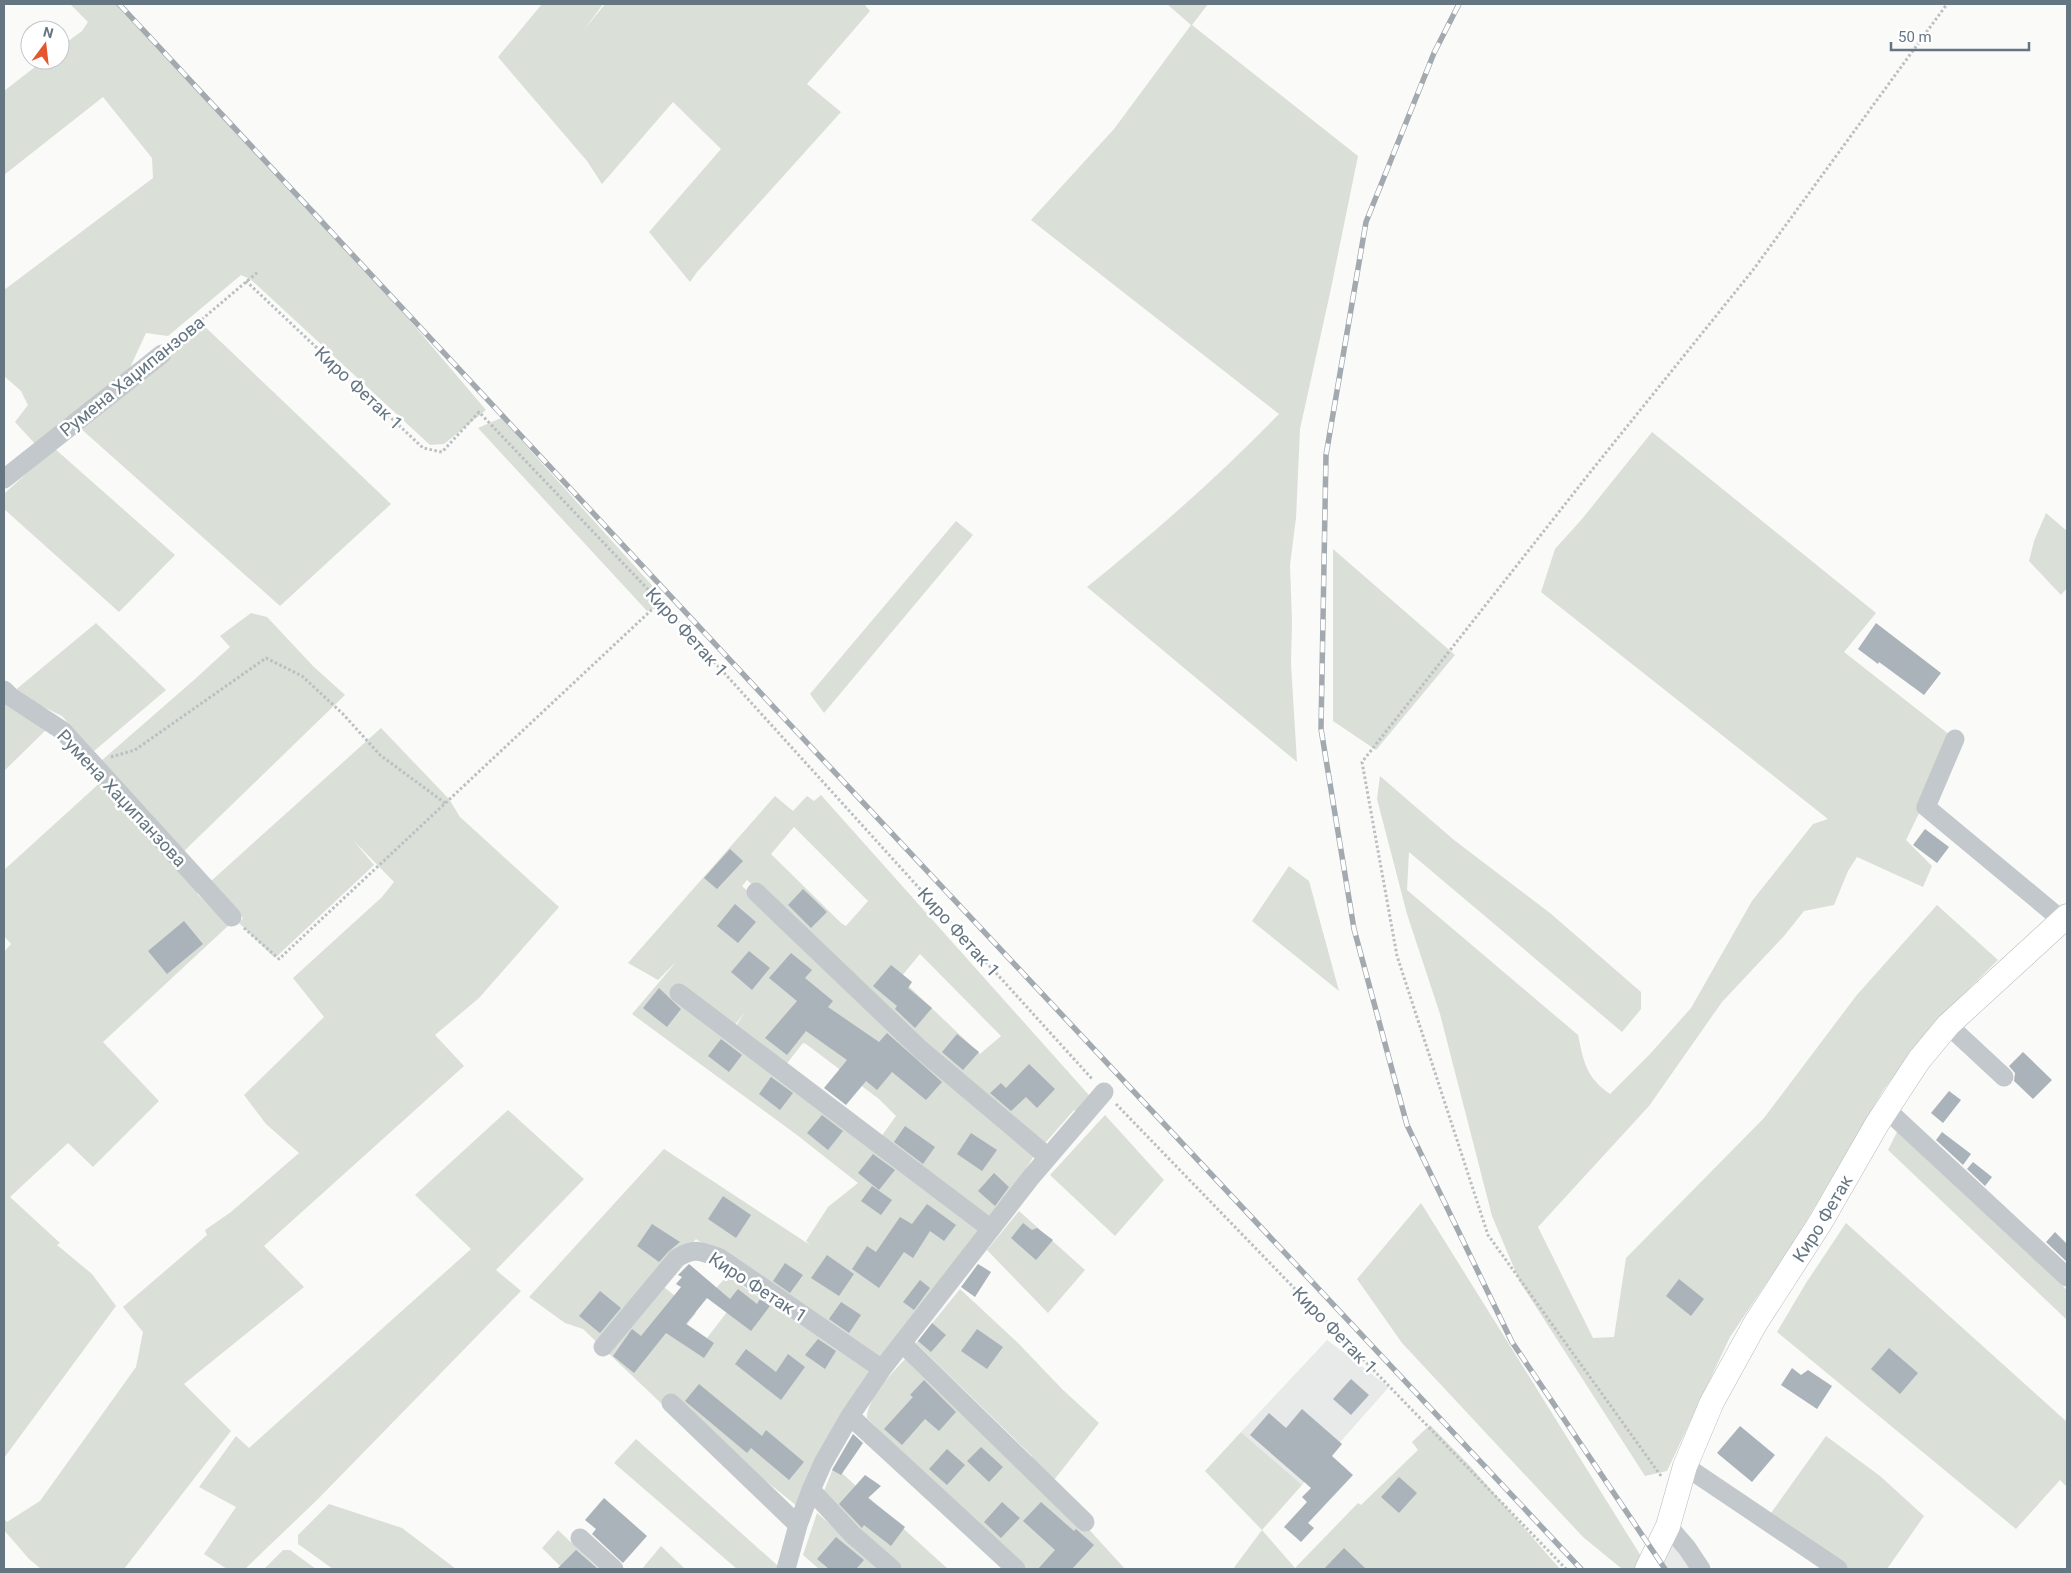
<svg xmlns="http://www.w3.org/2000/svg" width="2071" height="1573" viewBox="0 0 2071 1573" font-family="Roboto,sans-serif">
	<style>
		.built { fill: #e8e9e9 }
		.green { fill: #dadfd7; fill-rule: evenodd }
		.building { fill: #aab3b9 }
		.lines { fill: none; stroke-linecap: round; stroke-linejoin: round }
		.major-casing { stroke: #b5babe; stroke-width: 25 }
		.path { stroke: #bbbfc2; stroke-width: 3; stroke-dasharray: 2.5 2.5; stroke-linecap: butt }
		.minor { stroke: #c3c8cc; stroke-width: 19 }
		.major { stroke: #fff; stroke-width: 24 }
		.rail-casing { stroke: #a2aab0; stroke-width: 5.5 }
		.rail { stroke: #fff; stroke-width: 4; stroke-dasharray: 11; stroke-linecap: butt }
		.labels { text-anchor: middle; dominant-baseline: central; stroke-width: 5; stroke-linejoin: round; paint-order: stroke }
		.street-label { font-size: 18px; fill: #657683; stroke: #fff }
	</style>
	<rect width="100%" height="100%" fill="#fafaf8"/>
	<path class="built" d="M1327 1340 1389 1387 1302 1485 1241 1432Z
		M1673 1545 1701 1569H1647L1666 1547Z"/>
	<path class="green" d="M70 4H116L322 217 486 410 444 444 430 445 259 287 250 279 241 275 168 336 146 333 128 372 37 446 15 422 28 405 21 391 4 376V290L153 178 152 158 103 97 4 175V91L44 60H60V47L82 31 88 22Z
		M542 4H603L584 30 605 4H864L870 11 807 84 841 112 697 272 690 282 649 232 721 149 673 102 602 184 587 161 498 57Z
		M1167 4H1208L1192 25 1358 156 1330 293 1300 429 1296 518 1290 565 1292 621 1291 664 1297 762 1087 587C1154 533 1219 476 1279 414L1031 220 1114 129 1191 25Z
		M200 322 391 504 280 606 79 427 140 377Z
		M501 418 668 603 647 611 478 428Z
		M1652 432 1876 613 1844 652 1955 739 1906 840 1932 866 1923 887 1857 857 1848 871 1834 905 1804 911 1784 936 1722 1002 1649 1106 1538 1227 1593 1338 1614 1337 1626 1258 1764 1118 1856 996 1937 905 1998 960 1939 1018 1884 1089 1794 1242 1730 1337 1667 1471 1645 1476 1520 1282 1492 1216 1440 1014 1407 914 1377 799 1380 776 1454 840 1550 913 1641 992V1009L1622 1032 1409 852 1407 890 1578 1035C1584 1063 1586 1077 1610 1094L1650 1054 1691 1008 1752 901 1813 824 1828 819 1541 592 1555 549 1582 519Z
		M54 448 175 555 119 612 4 509V494Z
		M2046 513 2067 531V588L2061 595 2029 561 2034 541Z
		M956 521 973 535 824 713 810 694Z
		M1333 549 1455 655 1376 750 1333 721Z
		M251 613 267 617 313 666 345 695 181 854 101 761 194 680 230 647 220 636Z
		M96 623 166 690 94 751 62 716 13 692Z
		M4 698 48 728 4 771Z
		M381 728 449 799 460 817 559 907 479 998 435 1035 464 1066 264 1246 304 1287 184 1384 231 1431 124 1569H41L29 1559 4 1530V1519L7 1522 40 1501 136 1367 143 1332 123 1307 207 1235 205 1230 231 1212 299 1153 266 1124 244 1095 324 1017 293 978 382 897 394 882 353 840 374 865 275 958 239 923 243 918 210 882Z
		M103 780 202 889 197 894 229 925 103 1042 159 1101 93 1167 68 1143 10 1197 60 1243 57 1245 92 1274 116 1306 4 1458V952L11 944 4 936V870Z
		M821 795 1096 1103 1082 1117 1074 1110 1040 1149 747 880 742 886 1034 1156 1006 1200 991 1220 878 1141 896 1116 879 1099 806 1044 803 1043 784 1067 734 1029 745 1012 727 1035 982 1230 880 1366 696 1239 627 1314 664 1287 696 1313 687 1324 707 1338 727 1312 708 1297 727 1276 874 1373 798 1507 756 1473 665 1407 583 1329 565 1323 529 1297 664 1149 810 1245 806 1241 828 1207 858 1183 797 1135 632 1014 677 961 658 980 628 963 775 796 793 811 807 796 814 801ZM794 827 868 901 846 926 841 923 771 854ZM920 954 1001 1036 980 1054 900 978Z
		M1289 866 1309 881 1339 991 1252 921Z
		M508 1110 584 1179 496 1270 521 1291 318 1499 245 1569H227L204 1554 236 1507 199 1487 236 1436 249 1448 471 1249 415 1195Z
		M1105 1115 1164 1180 1115 1236 1050 1175Z
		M1899 1128 2067 1290V1320L1888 1150Z
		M1421 1203 1644 1561 1638 1569H1622L1583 1537 1402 1343 1357 1279Z
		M1019 1211 1085 1270 1048 1313 987 1250Z
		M1846 1223 2067 1422V1487L2060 1480 2016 1529 1777 1332 1806 1283Z
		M960 1289 1019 1344 1062 1389 1099 1423 1050 1485 1026 1463 1032 1456 916 1343Z
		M906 1358 1080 1530 1085 1525 1125 1569H1027L924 1474 867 1418C867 1398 893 1372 906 1358Z
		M1430 1425 1471 1467 1560 1569H1233L1262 1530 1205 1471 1241 1432 1302 1485 1262 1530 1295 1568 1358 1503 1361 1505 1418 1450 1412 1442Z
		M1826 1436 1880 1476 1924 1516 1887 1569H1838L1766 1520Z
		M636 1439 777 1565V1569H737L614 1463Z
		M834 1466 948 1569H896L822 1496Z
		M329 1504 402 1528 456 1569H333L298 1544V1535Z
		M817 1513 882 1569H819L803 1555Z
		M558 1530 599 1569H563L542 1548Z
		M661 1546 685 1569H642Z
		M283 1550H290L316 1569H264Z"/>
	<path class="building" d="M1876 623 1941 673 1924 695 1879 662 1878 664 1858 649Z
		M1925 829 1949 847 1937 863 1913 845Z
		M730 849 743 861 717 889 704 878Z
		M803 889 827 912 811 928 788 905Z
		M735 904 756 922 738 943 717 926Z
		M184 921 203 944 167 974 148 951Z
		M749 951 770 968 752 990 731 972Z
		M791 953 812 970 805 978 833 1001 828 1007 879 1042 887 1033 942 1082 926 1100 892 1072 877 1090 866 1081 846 1105 824 1088 847 1060 806 1031 787 1055 765 1038 797 1001 769 978Z
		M891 965 912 982 908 988 932 1008 915 1028 895 1009 897 1006 873 986Z
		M659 988 681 1009 667 1027 643 1008Z
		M957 1034 979 1052 963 1070 942 1052Z
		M721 1039 742 1055 729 1072 708 1056Z
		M2023 1052 2052 1080 2033 1099 2014 1081 2015 1073 2009 1066Z
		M1029 1064 1055 1089 1037 1108 1026 1097 1011 1111 990 1093 1001 1083 1006 1088Z
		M771 1077 793 1093 780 1110 759 1094Z
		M1949 1091 1961 1100 1943 1123 1931 1113Z
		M822 1115 843 1131 828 1150 807 1133Z
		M905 1126 935 1147 923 1164 894 1142Z
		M1942 1132 1971 1154 1963 1165 1936 1140Z
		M971 1133 997 1150 982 1171 957 1154Z
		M873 1154 895 1170 879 1190 858 1173Z
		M1973 1162 1992 1177 1985 1186 1967 1169Z
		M994 1173 1009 1187 995 1206 978 1191Z
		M872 1186 892 1200 881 1215 861 1201Z
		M723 1196 751 1215 736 1238 708 1219Z
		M927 1204 956 1225 944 1241 930 1231 913 1258 904 1252 879 1288 852 1269 867 1246 876 1252 900 1217 912 1224Z
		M1023 1223 1032 1230 1037 1228 1053 1240 1036 1260 1011 1238Z
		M652 1224 680 1242 669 1251 659 1262 637 1246Z
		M2055 1232 2067 1244V1262L2046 1242Z
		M827 1255 854 1274 839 1296 811 1278Z
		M785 1263 803 1275 790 1293 773 1281Z
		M689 1264 730 1299 738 1289 757 1304 760 1299 770 1306 751 1331 707 1298 686 1324 714 1343 704 1358 666 1333 634 1373 613 1356 632 1329 641 1336 681 1287 676 1284 682 1277 678 1275Z
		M978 1264 991 1272 975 1297 961 1287Z
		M1679 1279 1704 1299 1691 1316 1666 1296Z
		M920 1280 930 1288 914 1310 903 1302Z
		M600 1291 621 1308 600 1333 579 1316Z
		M841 1302 861 1315 849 1333 829 1319Z
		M932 1323 946 1335 931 1352 918 1341Z
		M977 1329 1003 1347 987 1369 961 1351Z
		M818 1339 836 1351 825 1369 805 1355Z
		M1889 1348 1918 1373 1900 1394 1871 1369Z
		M746 1349 776 1372 788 1354 805 1367 781 1400 735 1364Z
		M1792 1368 1801 1375 1808 1370 1832 1386 1817 1409 1781 1385Z
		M1351 1379 1369 1395 1351 1415 1333 1399Z
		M924 1380 956 1412 939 1431 925 1419 902 1445 884 1429 913 1397 910 1395Z
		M699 1384 762 1436 766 1430 804 1462 789 1480 751 1448 747 1453 685 1401Z
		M1302 1409 1342 1444 1332 1456 1353 1475 1308 1523 1314 1528 1301 1542 1284 1527 1307 1502 1302 1497 1311 1488 1250 1435 1269 1413 1286 1428Z
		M1740 1426 1775 1455 1752 1482 1717 1453Z
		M853 1434 863 1443 841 1475 832 1470Z
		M981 1447 1003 1467 989 1482 967 1461Z
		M947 1449 965 1465 947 1485 929 1469Z
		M865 1475 881 1486 868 1498 905 1527 891 1546 864 1525 862 1528 839 1504Z
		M1399 1477 1417 1493 1399 1513 1381 1497Z
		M604 1498 647 1536 623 1563 592 1534 596 1529 585 1520Z
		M1002 1502 1020 1518 1001 1538 984 1522Z
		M1041 1502 1074 1531 1076 1529 1094 1545 1072 1569H1038L1055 1550 1023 1521Z
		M836 1537 864 1560 856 1569H829L817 1559Z
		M1344 1548 1366 1569H1324Z
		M576 1550 598 1569H557Z"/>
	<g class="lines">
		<g class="major-casing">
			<g id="major">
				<path id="s1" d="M1647 1569 1668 1526 1685 1466 1712 1402 1755 1324 1820 1223 1877 1124 1919 1060 1948 1025 2067 916"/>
			</g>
		</g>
		<path class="path" d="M246 281 423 448 442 452 479 412 660 602 1093 1080
			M175 342 259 271
			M111 757 135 750 266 658 302 676 343 714 380 755 445 803
			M244 928 279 959 660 602
			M1116 1104 1566 1569
			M1661 1476 1488 1235 1397 956 1362 762 1592 470 1753 270 1947 4"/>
		<path class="minor" d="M4 479 162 354
			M4 690 11 697 63 731 232 917
			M1955 739 1926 807 2062 920
			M756 892 920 1049 1048 1157
			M679 993 991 1229
			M1948 1025 2004 1077
			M1886 1109 2067 1277
			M902 1343 1085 1522
			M603 1347 677 1258C695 1247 701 1251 720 1258L882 1369
			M671 1403 798 1525
			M850 1416 1016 1569
			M1685 1466 1838 1569
			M811 1490 853 1535 892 1569
			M1668 1526 1687 1548 1701 1569
			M580 1538 614 1569
			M786 1569 798 1525 811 1490 823 1463 850 1416 882 1369 1032 1176 1104 1092"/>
		<use href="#major" class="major"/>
		<g class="rail-casing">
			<path id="rail" d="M119 4 797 732 1581 1569
				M1459 4 1434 53 1366 222 1326 455 1321 729 1354 929 1407 1125 1512 1342 1665 1569"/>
		</g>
		<use href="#rail" class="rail"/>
	</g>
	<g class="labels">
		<g class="street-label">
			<text transform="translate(132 376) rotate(-39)">Румена Хаџипанзова</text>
			<text transform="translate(359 388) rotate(43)">Киро Фетак 1</text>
			<text transform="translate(687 632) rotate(48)">Киро Фетак 1</text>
			<text transform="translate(122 798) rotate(47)">Румена Хаџипанзова</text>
			<text transform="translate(959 932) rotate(48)">Киро Фетак 1</text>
			<text stroke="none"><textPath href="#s1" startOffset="394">Киро Фетак</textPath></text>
			<text transform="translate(758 1287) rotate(33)">Киро Фетак 1</text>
			<text transform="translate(1335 1330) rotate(46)">Киро Фетак 1</text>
		</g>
	</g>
	<rect width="2071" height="1573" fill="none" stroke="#657683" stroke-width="10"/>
	<g transform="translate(45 45) rotate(15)"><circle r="24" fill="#ffffff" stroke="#c1c8cd"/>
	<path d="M0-4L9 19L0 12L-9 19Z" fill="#e4572e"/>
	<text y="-8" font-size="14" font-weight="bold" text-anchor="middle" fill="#657683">N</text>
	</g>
	<path d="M1891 42v8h138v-8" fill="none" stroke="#657683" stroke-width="2.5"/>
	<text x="1898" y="42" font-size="15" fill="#657683" stroke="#ffffff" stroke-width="4" paint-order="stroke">50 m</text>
</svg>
